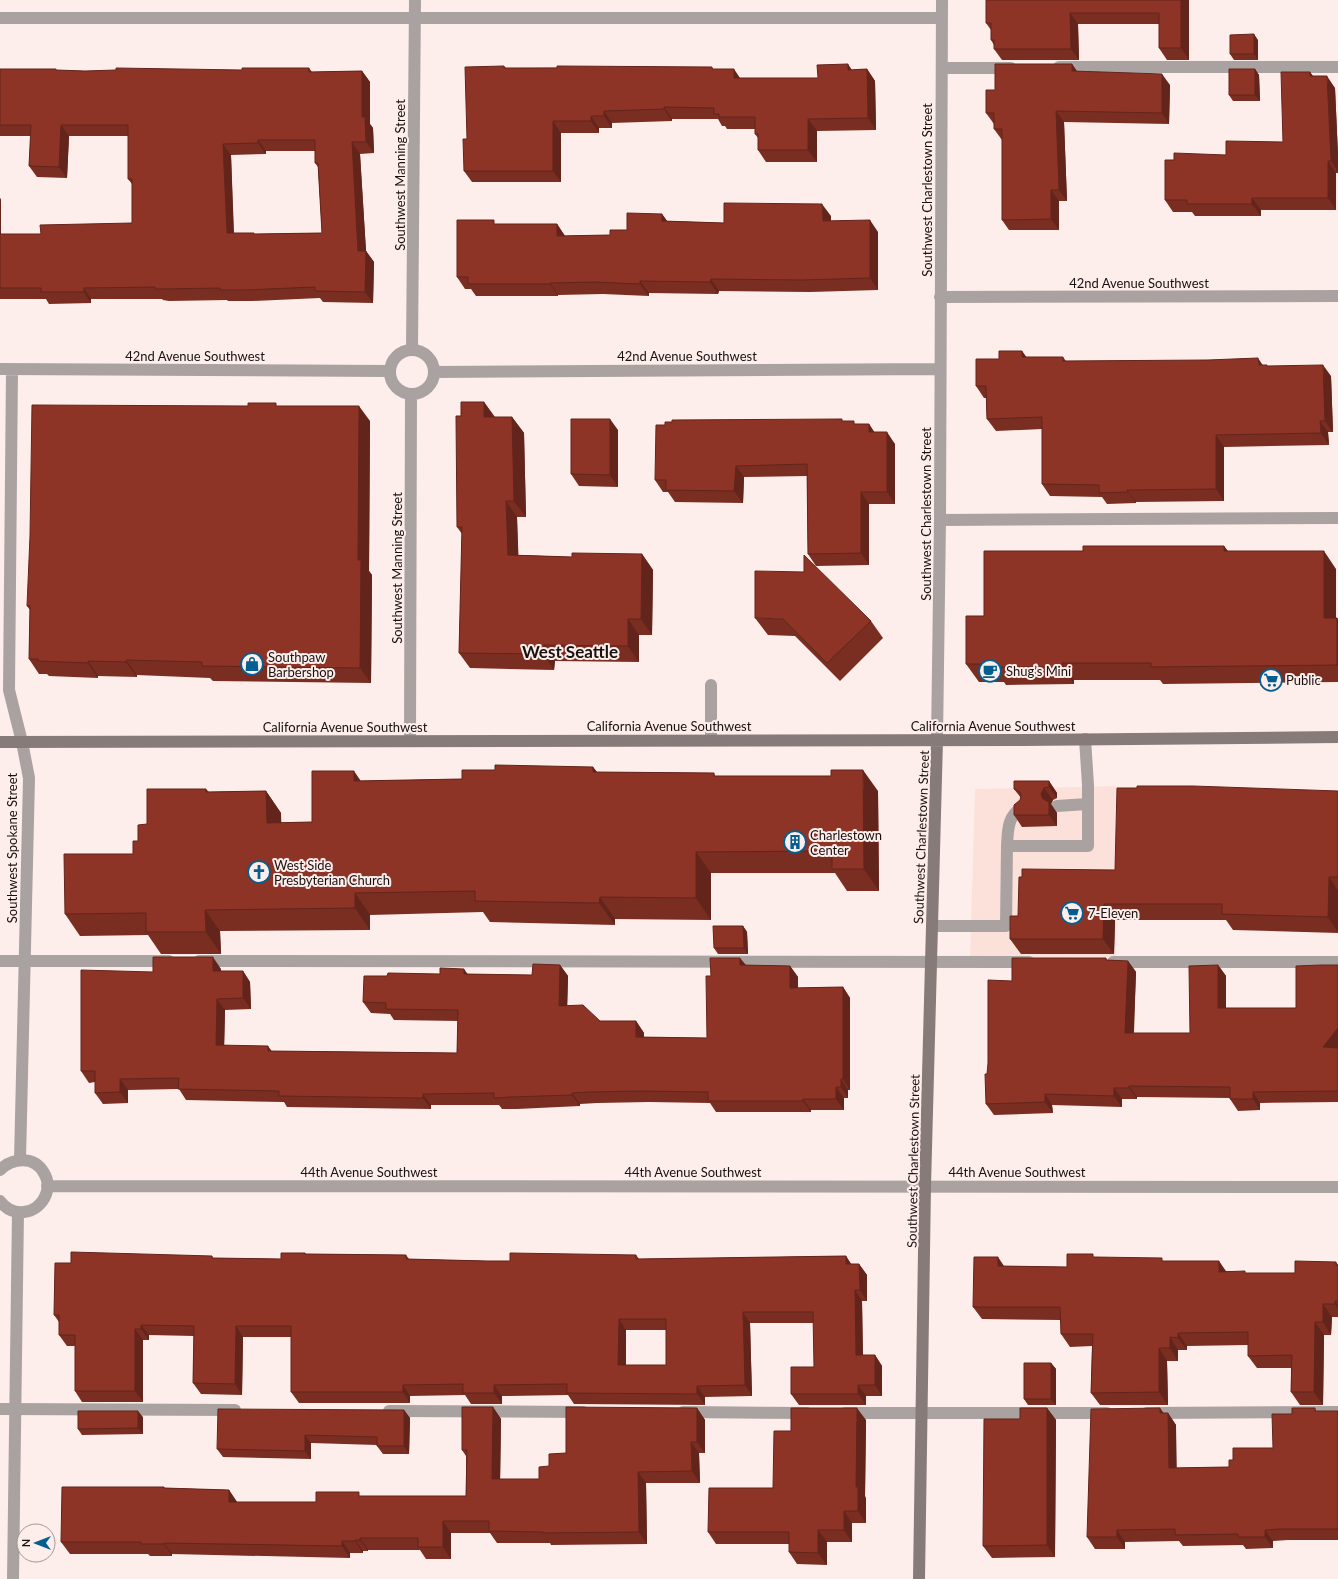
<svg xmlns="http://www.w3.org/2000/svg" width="1338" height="1579" viewBox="0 0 1338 1579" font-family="Lato,sans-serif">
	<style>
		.built { fill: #fce1db }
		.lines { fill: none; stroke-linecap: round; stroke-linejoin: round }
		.lane { stroke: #aaa2a0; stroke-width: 12 }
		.street { stroke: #aaa2a0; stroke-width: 12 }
		.secondary { stroke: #877b79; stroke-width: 12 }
		.wall { fill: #7a2d21; fill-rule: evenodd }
		.shaded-wall { fill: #63241b }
		.building { fill: #8e3426; stroke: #63241b; fill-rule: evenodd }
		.labels { text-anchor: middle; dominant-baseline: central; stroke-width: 4; stroke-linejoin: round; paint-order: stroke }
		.street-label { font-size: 13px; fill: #171110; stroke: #feeeeb }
		.poi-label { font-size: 13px; fill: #171110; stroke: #feeeeb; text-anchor: start }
		.district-label { font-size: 17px; font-weight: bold; fill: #171110; stroke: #feeeeb }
	</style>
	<rect width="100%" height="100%" fill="#feeeeb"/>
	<path class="built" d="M1117 786 1116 957 970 959 975 789Z"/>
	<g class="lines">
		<path class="lane" d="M1059 67H1338
			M942 68H1011
			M940 520 1338 518
			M711 685V740
			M1057 806 1087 804
			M1007 846C1008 831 1007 816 1022 808
			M932 926H1006L1007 846H1088V785L1085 739
			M0 961H169
			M199 961 1029 962
			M1113 962H1338
			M0 1409 235 1410
			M389 1411 583 1412
			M683 1412 807 1413
			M845 1413H1107
			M1147 1413 1338 1412"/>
		<path class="street" d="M0 18H942
			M940 297 1338 296
			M412 349 415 0
			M390 372a22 22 0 1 1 44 0a22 22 0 1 1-44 0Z
			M0 369 389 371
			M12 370 9 690 22 742 29 778 20 1160
			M434 372 940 369
			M937 740 940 520 942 0
			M410 741 411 394
			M0 1170C12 1158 34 1155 44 1173 54 1189 42 1210 24 1212 14 1213 6 1209 0 1201
			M47 1186 1338 1187
			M13 1579 18 1212"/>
		<path class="secondary" d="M0 742 1023 740 1338 737
			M919 1579 925 1186 937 740"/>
	</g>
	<path class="wall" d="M986 0H1189V60H1167L1159 48V24H1078L1079 60H1002L994 49V45L991 40V30L986 23Z
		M1258 40V60H1234L1230 54Z
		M1072 64 1077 71 1170 85 1169 124 1064 122 1067 201H1059V230H1009L1002 220V140L994 129V124L986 113 995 90Z
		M504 66 506 68 712 67 713 69 740 78H818L852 70 867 69 875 81 876 130 817 131V162H766L758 150V138L755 134V129H727L725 126H722L718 119H672V121L612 123V128H599V133H561V182H472L464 171Z
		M309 68 312 72 362 71 370 82V124L373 128 374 153 360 154 366 251 374 262 373 303 323 302 320 298 252 301H228L227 300 169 301 163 300 162 299H91V303L49 304 46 299H0V198L1 200V234H41L132 223V184L128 179V136H69L67 178 37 177 29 166 31 136H0V69L85 71 242 70ZM266 151H315V163L318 167 322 233 255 234 234 233 231 155 266 154Z
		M1255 69 1259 75 1260 101H1233L1229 95Z
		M1310 72 1313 76 1335 88 1338 155V173H1336V210H1261V216H1195L1192 212H1173L1165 200 1174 160 1226 155 1283 142Z
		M662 214 667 221 724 223 831 216V221L878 232V290L810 292 719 291 718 294 649 293V296L603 294 558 295V296H476L471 289H465L457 277 497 224H557L565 236 610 235 627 230Z
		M1022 351 1026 357H1063L1066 361 1263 365 1268 366 1331 376 1333 432H1328L1329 445 1224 447V501L1136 502V503L1107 504 1102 497 1050 496 1042 484V429L996 431 987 419 986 398H984L976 386Z
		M484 402 495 417H512L524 433 526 517H517L518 555 572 557 642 554 653 570 652 635H639V662L555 661 554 670 470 668 459 653 462 534 457 527 461 416Z
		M248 406H278L370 421 369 571 372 575 371 683 213 681 210 678 137 675V677L98 676V678L49 676 47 674H39L29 659 30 610 27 606Z
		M843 421 856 424H869L874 432 895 444V504H869V565L816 566 808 554 807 476 744 477 743 503 675 502 668 492H663L655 480Z
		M618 430V487L579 486 571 474Z
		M1224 546 1228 551 1336 569V618L1338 619V682L1163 684 1160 680H1074V684L1006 685 1004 682H979L966 664 984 616 1083 551Z
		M755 618 871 621 883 638 840 681 795 636 768 635Z
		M593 767 597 772 714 773 715 776 878 791 879 891H847L835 873H711V920L615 919V925L490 922 483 912 370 915V930L220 931 221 954H161L148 935 80 936 65 914 133 854 138 841 147 824 206 789 209 792 266 791 281 813V823L312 822 361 781 462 779 495 770Z
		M1049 781 1057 793V798L1053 800 1051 804 1057 813V826L1022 827 1014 815 1021 798 1014 789Z
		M1338 791V933L1233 930 1226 920H1115L1114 954H1021L1010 939 1018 916 1115 870Z
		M743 926 747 932 748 954H718L714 948Z
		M740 958 746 965 790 966 798 977V988L843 987 850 998V1090H848V1098H844V1110H811V1112H716L710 1103 649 1102 597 1103 580 1104V1106L517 1109H502L499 1105H431V1109L287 1107 284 1102 186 1100 179 1089 128 1090V1103L103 1104 95 1093V1082L89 1083 81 1071 153 972 221 969V971H243L250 982 251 1009 225 1010 224 1045 271 1051 457 1053 458 1021 394 1020 390 1014 371 1013 363 1002 387 976 468 974 532 975 560 965 568 976 567 1006 600 1021H636L644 1033V1037L707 1038 711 976Z
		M1106 958 1107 960 1128 961 1136 972 1134 1033H1190L1218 965 1226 976V1008H1296L1338 965V1102L1260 1103V1110L1238 1111 1230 1099V1098L1137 1097V1099H1122V1107L1052 1105 1053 1113 994 1115 986 1104 987 1074 1012 981Z
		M305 1253 306 1254 406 1255 409 1259 487 1261H510L636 1255 639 1259 846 1256 851 1264H859L867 1275V1301H862L863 1355H875L882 1366V1396H866V1405H799L791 1394 814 1367V1323H750L752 1396 705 1397V1405L574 1404 568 1395 502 1396V1404H471L465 1395 410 1396V1403H299L291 1392V1337H243L242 1395 201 1394 193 1383 194 1336 149 1335V1340H143V1402H82L75 1391V1346H67L59 1335V1322L54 1315 71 1263 212 1256 213 1258 281 1259ZM626 1330H666V1365H626Z
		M1095 1257 1164 1261 1226 1271 1246 1273H1295L1336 1262 1338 1265V1317H1332L1331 1335H1324L1323 1405H1300L1291 1392V1368H1257L1248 1356V1345L1187 1346V1350H1178V1361H1167L1168 1405H1100L1091 1393 1092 1346 1070 1347 1061 1334V1320L982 1319 973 1307 1004 1266 1067 1267Z
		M1051 1363 1056 1369V1405H1028L1024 1399Z
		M493 1407 501 1419 500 1479H539L549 1466 566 1453 697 1408 705 1420V1453H699L700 1483H646L647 1544 551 1545 550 1543H497L490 1533H451V1559H426L420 1550H368V1551H363V1553H350V1558L172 1554V1556H150L148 1554H70L61 1542 164 1487 165 1488 229 1490 237 1502H316L362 1496H466V1456L462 1450Z
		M1047 1408 1056 1420 1055 1557 992 1558 983 1546 1020 1419Z
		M1315 1408 1316 1411H1338V1540H1288L1273 1541V1548L1246 1549 1243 1545 1183 1546 1179 1541 1125 1542V1549H1095L1087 1537 1164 1413H1168L1176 1425V1468L1229 1467 1233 1460 1273 1448 1292 1414Z
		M404 1410 410 1418 409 1454H383L377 1446V1445L311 1443V1459L223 1457 217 1449Z
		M143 1417V1434L82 1435 78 1429Z
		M866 1420 865 1496 866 1499V1523H852V1542H827V1565L797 1564 789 1552V1544H716L708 1532 773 1488 791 1431Z"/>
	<path class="shaded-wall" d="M1181 0H1189V60L1181 48Z
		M1070 13 1078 24 1079 60 1071 49Z
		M1254 34 1258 40V60L1254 54Z
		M848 64 856 76 848 70Z
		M1072 64 1079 75 1072 71Z
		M734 69 742 81 734 78Z
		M867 69 875 81 876 130 868 118Z
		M1255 69 1259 75 1260 101 1255 95Z
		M362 71 370 82V124L373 128 374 153 366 142 362 117Z
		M1310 72 1318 84 1310 76Z
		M1162 74 1170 85 1169 124 1162 113Z
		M1327 76 1335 88 1338 155V172L1331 161Z
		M664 107 672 119V121L664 109Z
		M604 111 612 123V128L604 116Z
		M1056 111 1064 122 1067 201 1059 190Z
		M591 116 599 128V133L591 121Z
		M808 119 817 131V162L808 150Z
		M553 121 561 133V182L553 171Z
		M61 125 69 136 67 178 59 167Z
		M258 140 266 151V154L258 143Z
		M352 142 360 154 366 251 374 262 373 303 365 292 358 251Z
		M223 144 231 155 234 244 227 233Z
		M1328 161 1336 173V210L1328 198Z
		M1051 190 1059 201V230L1051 219Z
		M0 198 1 200V245L0 244Z
		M1252 198 1261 210V216L1252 204Z
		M822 204 831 216V233L823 221Z
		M662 214 670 225 662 221Z
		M870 220 878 232V290L870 278Z
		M557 224 565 236H557Z
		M711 279 719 291 718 294 710 282Z
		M640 281 649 293V296L640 284Z
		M550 283 558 295V296L550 284Z
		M84 288 91 299V303L84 292Z
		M1022 351 1030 362 1022 357Z
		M1258 358 1266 370 1259 365Z
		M1323 365 1331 376 1333 432 1325 421Z
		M484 402 495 418 484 417Z
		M359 406 370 421 369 571 372 575 371 683 360 668 358 560Z
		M512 417 524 433 526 517 514 501Z
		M610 419 618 430V487L610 475Z
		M1320 421 1328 432 1329 445 1321 433Z
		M869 424 877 436 869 432Z
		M887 432 895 444V504L887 492Z
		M1216 435 1224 447V501L1216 489Z
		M736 466 744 477 743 503 734 491Z
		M1127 490 1136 502V503L1128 492Z
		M861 492 869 504V565L861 553Z
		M506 501 517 517 519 571 508 555Z
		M1224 546 1236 564 1224 551Z
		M1324 551 1336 569V635L1324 618Z
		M642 554 653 570 652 635 641 619Z
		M1337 618 1338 619V666L1337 665Z
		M628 619 639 635V662L628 646Z
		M544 645 555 661 554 670 543 654Z
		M126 660 137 675V677L126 662Z
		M88 661 98 676V678L88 663Z
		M1062 663 1074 680V684L1062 667Z
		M593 767 609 788 593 772Z
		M863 770 878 791 879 891 864 869Z
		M354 771 369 793 354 781Z
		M1049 781 1057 793V798L1049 787Z
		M1044 788 1053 800 1051 804 1057 813V826L1049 815 1041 794Z
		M266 791 281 813 282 845 267 823Z
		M696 852 711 873V920L696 898Z
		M1329 877 1338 891V932L1328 917Z
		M355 893 370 915V930L355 908Z
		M600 897 615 919V925L599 903Z
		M1104 904 1115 920 1114 954 1103 939Z
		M205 910 220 931 221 954 206 932Z
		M743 926 747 932 748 954 744 948Z
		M213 957 221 969V983L213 971Z
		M740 958 748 969 740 965Z
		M1128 961 1136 972 1133 1044 1125 1033Z
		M560 965 568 976 567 1017 559 1006Z
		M1218 965 1226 976V1019L1218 1008Z
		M790 966 798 977V999L790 988Z
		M464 969 472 980 464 974Z
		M243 971 250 982 251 1009 243 998Z
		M843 987 850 998V1090L843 1079Z
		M217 999 225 1010 224 1056 216 1045Z
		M636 1021 644 1033V1048L636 1037Z
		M1338 1028V1049L1323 1047Z
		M268 1046 276 1057 268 1051Z
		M120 1079 128 1090V1103L120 1092Z
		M841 1079 848 1090V1098L841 1087Z
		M1129 1086 1137 1097V1099L1129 1088Z
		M836 1087 844 1098V1110L836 1099Z
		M1114 1088 1122 1099V1107L1114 1096Z
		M1253 1092 1260 1103V1110L1253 1099Z
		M572 1093 580 1104V1106L572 1095Z
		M423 1094 431 1105V1109L423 1098Z
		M1045 1094 1052 1105 1053 1113 1045 1102Z
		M803 1099 811 1110V1112L803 1101Z
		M846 1256 853 1267 846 1264Z
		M998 1257 1006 1269 998 1266Z
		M1219 1261 1228 1274 1219 1272Z
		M859 1264 867 1275V1301L860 1290Z
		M855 1290 862 1301 863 1366 856 1355Z
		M1335 1301 1338 1305V1309L1335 1304Z
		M1323 1304 1332 1317 1331 1335 1323 1322Z
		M743 1312 750 1323 752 1396 745 1385Z
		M619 1319 626 1330V1375L618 1365Z
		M1315 1322 1324 1335 1323 1405 1314 1392Z
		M141 1325 149 1335V1340L141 1329Z
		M236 1326 243 1337 242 1395 235 1384Z
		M135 1329 143 1340V1402L135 1391Z
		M1178 1333 1187 1346V1350L1178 1338Z
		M1170 1337 1178 1350V1361L1170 1348Z
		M1159 1348 1167 1361 1168 1405 1159 1392Z
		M875 1355 882 1366V1396L875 1385Z
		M1051 1363 1056 1369V1405L1051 1399Z
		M403 1385 410 1396V1403L403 1392Z
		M494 1385 502 1396V1404L494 1393Z
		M858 1385 866 1396V1405L858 1394Z
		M697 1386 705 1397V1405L697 1394Z
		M493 1407 501 1419 500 1490 492 1479Z
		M697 1408 705 1420V1453L697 1442Z
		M857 1408 866 1420 865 1496 866 1499V1523L858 1511 856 1487Z
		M1047 1408 1056 1420 1055 1557 1047 1545Z
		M1160 1408 1168 1419V1413L1176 1425 1177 1480 1169 1468 1160 1413Z
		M404 1410 410 1418 409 1454 404 1446Z
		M138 1411 143 1417V1434L138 1428Z
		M305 1435 311 1443V1459L305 1451Z
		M691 1442 699 1453 700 1483 692 1471Z
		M638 1472 646 1483 647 1544 639 1532Z
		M229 1490 237 1502H229Z
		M844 1511 852 1523V1542L844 1530Z
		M443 1521 451 1533V1559L443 1547Z
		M818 1530 827 1542V1565L818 1553Z
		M1117 1530 1125 1542V1549L1117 1537Z
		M1265 1530 1273 1541V1548L1265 1537Z
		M360 1538 368 1550V1551L360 1540Z
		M355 1540 363 1551V1553L355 1541Z
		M342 1541 350 1553V1558L342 1546Z
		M164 1543 172 1554V1556L164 1544Z"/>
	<path class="building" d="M986 0H1181V48H1159V13H1070L1071 49H994V40H991V23H986Z
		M1254 34V54H1230V35Z
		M848 64V70L867 69 868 118 808 119V150H758V134H755V117H719V114H714V108L664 107V109L604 111V116H591V121H553V171H464L463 139H467L465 67 504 66V68H557V66L712 67V69H734V78H818L817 65Z
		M995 64H1072V71L1162 74V113L1056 111 1059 190H1051V219L1002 220V129H994V113H986V90H995Z
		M116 68 242 70V68H309V72L362 71V117H365L366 142H352L358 251H366L365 292 315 291V287L244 290H220V288L161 289H155V287L84 288V292H41V288H0V234H41L40 225 132 223V179H128V125H61L59 167 29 166 31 125H0V69H56V70L85 71 116 70ZM258 140H315V163H318L322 233 254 234V233H227L223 144 258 143Z
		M1229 69H1255V95H1229Z
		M1281 72H1310V76H1327L1331 161H1328V198H1252V204H1187V200H1165V160H1174V153L1226 155V141L1283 142Z
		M724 203 822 204 823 221 870 220V278L801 280 711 279 710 282 640 281V284L595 282 550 283V284H468V277H457V220H494V224H557V236L610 235V230H627V213L662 214V221L724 223Z
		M999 351H1022V357H1063V361L1208 360 1258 358 1259 365H1267V366L1323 365 1325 421H1320L1321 433 1216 435V489L1127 490 1128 492 1099 493V485L1042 484V417L987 419 986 386H976V359H999Z
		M461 402H484V417H512L514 501H506L508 555 572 557V553L642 554 641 619H628V646L544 645 543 654 459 653 462 527H457L456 416H461Z
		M248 403H276V406H359L358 560H361L360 668 202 666V662L126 660V662L88 661V663L38 661V659H29L30 606H27L30 536 32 405 248 406Z
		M571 419H610V475L571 474Z
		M842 419V421H854V424H869V432H887V492H861V553L808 554 807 464 736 466 734 491 666 490V480H655L656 425H665V422H672V420Z
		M1083 546H1224V551H1324V618H1337V665L1151 667V663H1062V667H994V664H966V616H984V551H1083Z
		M804 555 871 621 827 663 783 619 755 618V571L804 572Z
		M495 765 593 767V772L714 773V776H831V770H863L864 869H832V851L696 852V898L600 897 599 903 475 901V891L355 893V908L205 910 206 932H146V913L65 914 64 854H133V841H138V825L147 824V789H206V792L266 791 267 823 312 822V771H354V781L462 779V770H495Z
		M1014 781H1049V787L1044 788 1041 794 1043 799 1049 802V815H1014V805L1020 800 1021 796 1020 792 1014 789Z
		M1137 786H1193L1338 791V877H1329L1328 917 1222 914V904H1104L1103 939H1010V916H1018L1019 877H1022V869L1115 870 1117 788H1137Z
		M713 926H743L744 948H714Z
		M153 957H213V971H243V998L217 999 216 1045 268 1046V1051L457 1053 458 1010 386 1009V1003L363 1002 364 976H387L388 973 440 974V968L464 969V974L532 975 533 964 560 965 559 1006 583 1005 600 1021H636V1037L707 1038 706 976H711L710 958H740V965L790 966V988L843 987V1079H841V1087H836V1099H803V1101H708V1092L641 1091 589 1092 572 1093V1095L510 1097 494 1098V1093L423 1094V1098L279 1096V1091L178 1089 179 1078 120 1079V1092L95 1093V1071H81V970L153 972Z
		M1012 958H1106V960L1128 961 1125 1033H1190L1189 966 1218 965V1008H1296V966L1321 965H1338V1028L1323 1047 1338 1048V1091L1253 1092V1099H1230V1087L1129 1086V1088H1114V1096L1045 1094V1102L986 1104 985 1074H987L988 1063V980L1012 981Z
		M71 1252 212 1256V1258L281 1259V1253H305V1254L406 1255V1259L487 1261H510V1253L636 1255V1259L846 1256V1264H859L860 1290H855L856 1355H875V1385H858V1394H791V1367H814L813 1312H743L745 1385 697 1386V1394L567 1393V1384H564L494 1385V1393H463V1384L403 1385V1392H291V1326H236L235 1384 193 1383 194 1326 141 1325V1329H135V1391H75V1335H59V1315H54L55 1263H71ZM619 1319H666V1365H618Z
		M1067 1254H1093V1257L1162 1258V1261H1219V1272L1245 1271V1273H1295V1261L1336 1262V1265H1338V1301H1335V1304H1323V1322H1315L1314 1392H1291L1292 1355 1248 1356V1332L1178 1333V1338L1170 1337V1348H1159V1392L1091 1393 1093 1334H1061L1060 1307H973L974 1257H998V1266L1067 1267Z
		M1024 1363H1051V1399H1024Z
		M462 1407H493L492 1479H539V1467L549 1466V1454L566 1453V1407L697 1408V1442H691L692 1471 638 1472 639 1532 543 1533V1532L489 1531V1521H443V1547H418V1538H360V1540H355V1541H342V1546L164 1543V1544H141V1542H61L62 1487H164V1488L229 1490V1502H316V1492H359V1496H466L467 1450H462Z
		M791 1408H857L856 1487H858V1511H844V1530H818V1553L789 1552V1532H708L709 1488H773L774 1431H791Z
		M1020 1408H1047V1545L983 1546 984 1419H1020Z
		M1160 1408V1413H1168L1169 1468 1229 1467V1460H1233V1448H1273L1272 1414H1292V1408H1315V1411H1338V1529H1280L1265 1530V1537H1238V1534L1175 1535V1529L1117 1530V1537H1087L1091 1409Z
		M218 1409 404 1410V1446H377V1437L305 1435V1451L217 1449Z
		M78 1411H138V1428L78 1429Z"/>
	<defs>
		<g id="shop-ring" transform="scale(1.15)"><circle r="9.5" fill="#feeeeb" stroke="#025f90" stroke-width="1.5"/><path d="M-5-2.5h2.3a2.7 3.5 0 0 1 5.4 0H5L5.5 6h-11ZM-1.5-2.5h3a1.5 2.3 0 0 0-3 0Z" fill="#025f90"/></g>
		<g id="cafe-ring" transform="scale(1.15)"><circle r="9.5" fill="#feeeeb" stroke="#025f90" stroke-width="1.5"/><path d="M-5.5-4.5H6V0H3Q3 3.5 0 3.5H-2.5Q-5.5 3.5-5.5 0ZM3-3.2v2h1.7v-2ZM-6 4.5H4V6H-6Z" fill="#025f90"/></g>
		<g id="supermarket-ring" transform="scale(1.15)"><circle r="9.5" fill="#feeeeb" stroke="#025f90" stroke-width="1.5"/><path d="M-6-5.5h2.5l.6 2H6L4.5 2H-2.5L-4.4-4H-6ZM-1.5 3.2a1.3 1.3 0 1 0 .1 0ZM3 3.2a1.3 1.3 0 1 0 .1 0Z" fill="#025f90"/></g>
		<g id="building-ring" transform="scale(1.15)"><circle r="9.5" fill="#feeeeb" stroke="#025f90" stroke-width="1.5"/><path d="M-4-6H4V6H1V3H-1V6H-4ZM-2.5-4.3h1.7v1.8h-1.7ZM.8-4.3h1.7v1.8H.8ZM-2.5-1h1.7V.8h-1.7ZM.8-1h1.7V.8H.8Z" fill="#025f90"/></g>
		<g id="church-ring" transform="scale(1.15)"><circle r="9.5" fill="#feeeeb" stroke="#025f90" stroke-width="1.5"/><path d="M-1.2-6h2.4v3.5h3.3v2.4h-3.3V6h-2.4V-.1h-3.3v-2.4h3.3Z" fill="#025f90"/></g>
	</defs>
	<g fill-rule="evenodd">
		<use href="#shop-ring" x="252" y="664"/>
		<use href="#cafe-ring" x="990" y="671"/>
		<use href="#supermarket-ring" x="1271" y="680"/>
		<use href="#building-ring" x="795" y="842"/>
		<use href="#church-ring" x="259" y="872"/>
		<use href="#supermarket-ring" x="1072" y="913"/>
	</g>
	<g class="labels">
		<g class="street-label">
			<text transform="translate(400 175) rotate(-90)">Southwest Manning Street</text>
			<text transform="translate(927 190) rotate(-90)">Southwest Charlestown Street</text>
			<text x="1139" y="283">42nd Avenue Southwest</text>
			<text x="195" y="356">42nd Avenue Southwest</text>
			<text x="687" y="356">42nd Avenue Southwest</text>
			<text transform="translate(926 514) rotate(-90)">Southwest Charlestown Street</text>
			<text transform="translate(397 568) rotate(-90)">Southwest Manning Street</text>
			<text x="669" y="726">California Avenue Southwest</text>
			<text x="993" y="726">California Avenue Southwest</text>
			<text x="345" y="727">California Avenue Southwest</text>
			<text transform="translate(921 837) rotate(-88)">Southwest Charlestown Street</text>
			<text transform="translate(12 848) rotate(-90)">Southwest Spokane Street</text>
			<text transform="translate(913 1161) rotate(-89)">Southwest Charlestown Street</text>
			<text x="369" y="1172">44th Avenue Southwest</text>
			<text x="693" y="1172">44th Avenue Southwest</text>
			<text x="1017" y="1172">44th Avenue Southwest</text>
		</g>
		<g class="poi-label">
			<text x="268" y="657">Southpaw<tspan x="268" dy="15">Barbershop</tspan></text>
			<text x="1006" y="671">Shug’s Mini</text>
			<text x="1286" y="680">Public</text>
			<text x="810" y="835">Charlestown<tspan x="810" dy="15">Center</tspan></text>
			<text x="274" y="865">West Side<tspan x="274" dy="15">Presbyterian Church</tspan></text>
			<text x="1088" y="913">7-Eleven</text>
		</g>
		<g class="district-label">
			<text x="570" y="651">West Seattle</text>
		</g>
	</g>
	<g transform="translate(36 1543) rotate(270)"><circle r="19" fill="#feeeeb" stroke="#a29693"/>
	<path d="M0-3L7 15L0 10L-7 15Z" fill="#025f90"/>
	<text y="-6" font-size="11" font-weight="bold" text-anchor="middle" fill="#171110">N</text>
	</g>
</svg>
